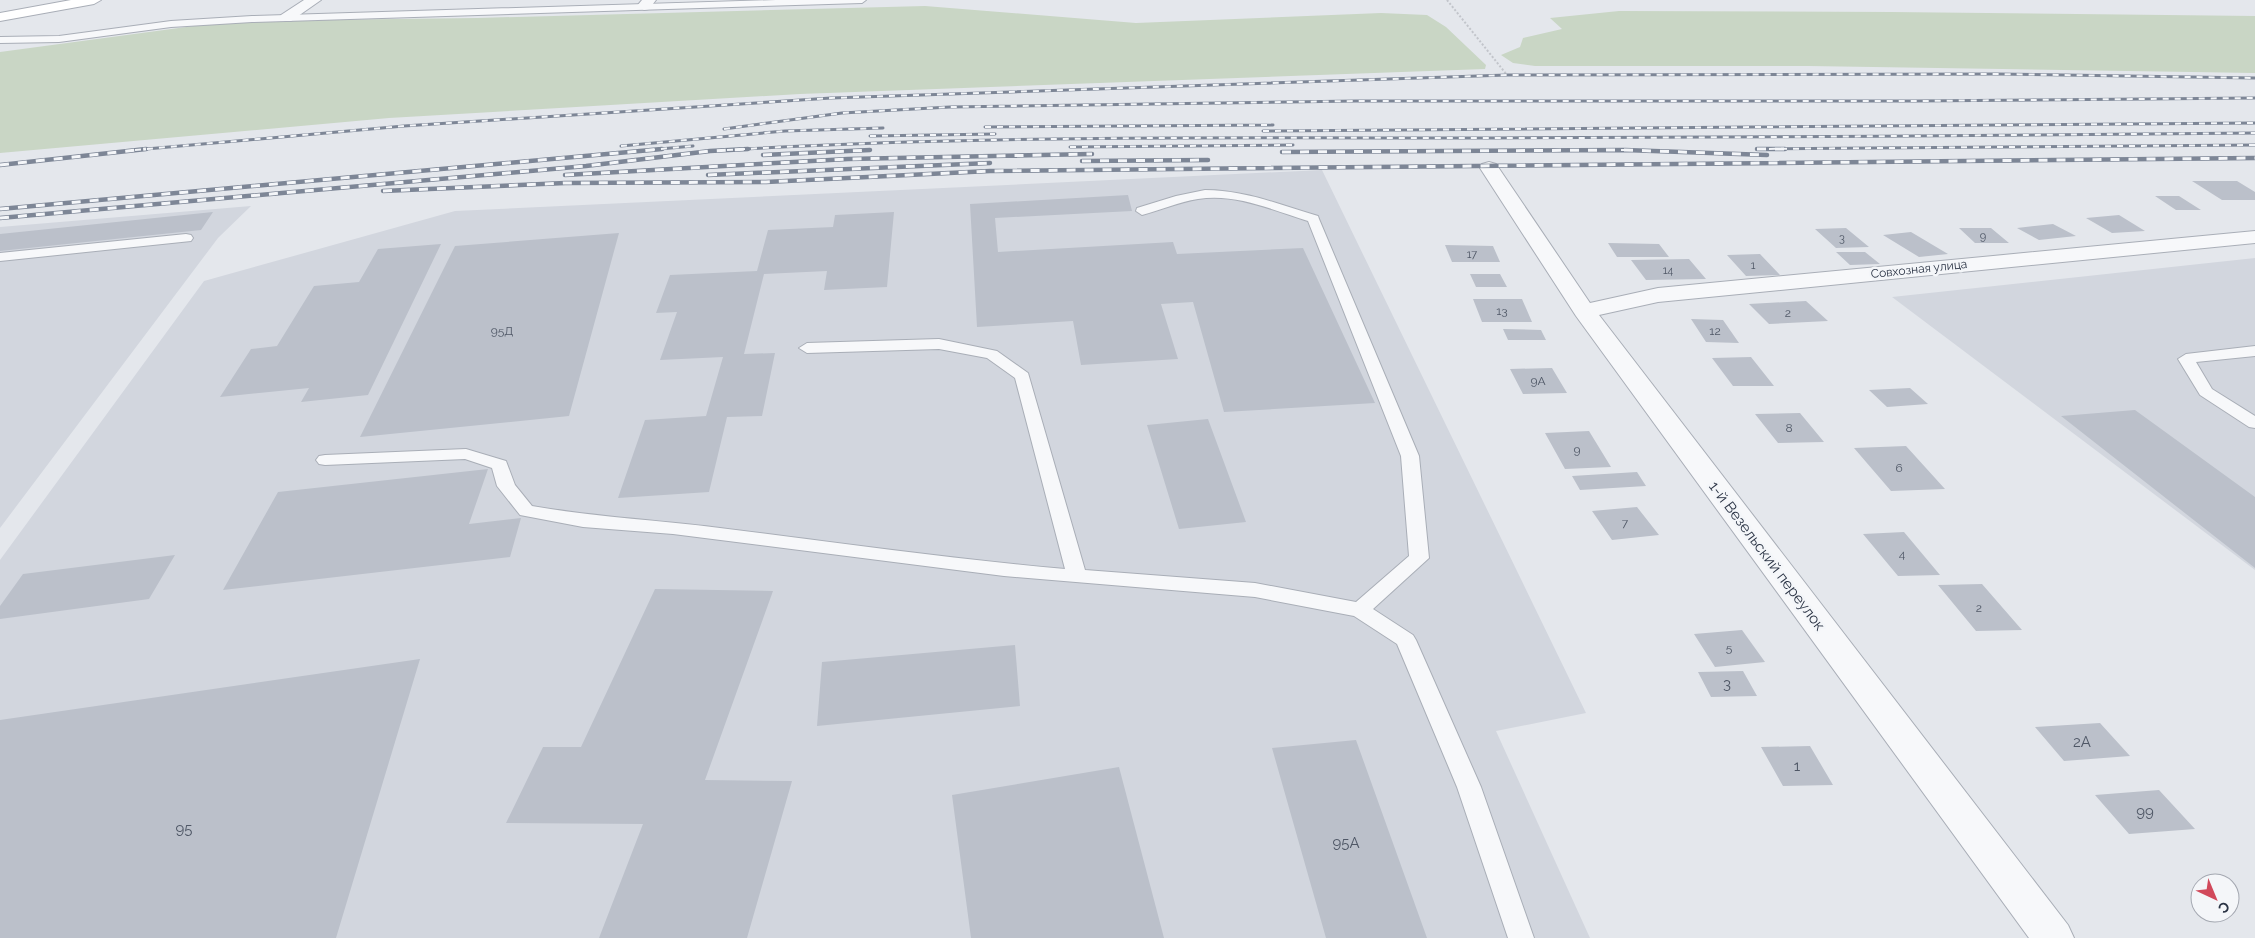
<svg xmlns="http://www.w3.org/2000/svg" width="2255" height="938" viewBox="0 0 2255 938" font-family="Raleway,sans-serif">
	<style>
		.built { fill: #d2d6de }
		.green { fill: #c9d6c5 }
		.building { fill: #bbc0ca }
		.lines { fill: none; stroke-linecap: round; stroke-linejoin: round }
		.service-casing { stroke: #a9aeb7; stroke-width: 2 }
		.minor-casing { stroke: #a9aeb7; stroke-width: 2 }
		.secondary-casing { stroke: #a9aeb7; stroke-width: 2 }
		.path { stroke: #c2c5cb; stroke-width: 2; stroke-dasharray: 2 2; stroke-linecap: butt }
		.service { fill: #f7f8fa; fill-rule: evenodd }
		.minor { fill: #f7f8fa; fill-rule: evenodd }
		.secondary { fill: #fff; fill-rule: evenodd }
		.rail-far1-casing { stroke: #7d8696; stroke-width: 3 }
		.rail-casing { stroke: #7d8696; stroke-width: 4.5 }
		.rail-far1 { stroke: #f4f6f9; stroke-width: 2; stroke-dasharray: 6; stroke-linecap: butt }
		.rail { stroke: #f4f6f9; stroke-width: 3; stroke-dasharray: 9; stroke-linecap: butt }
		.labels { text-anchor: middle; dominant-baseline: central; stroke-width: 5; stroke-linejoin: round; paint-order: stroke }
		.far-number-label { font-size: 11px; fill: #4f5766 }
		.far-street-label { font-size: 12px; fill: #2b3445; stroke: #f4f6f9 }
		.number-label { font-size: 12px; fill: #4f5766 }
		.street-label { font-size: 15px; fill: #2b3445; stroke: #f4f6f9 }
		.near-number-label { font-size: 15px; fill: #4f5766 }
	</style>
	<rect width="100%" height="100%" fill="#e4e7ec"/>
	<path class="built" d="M1322 170 1586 713 1496 731 1590 938H0V560L204 281 455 211Z
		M251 206 218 238 0 528V227Z
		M2255 258V570L1892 297Z"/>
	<path class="green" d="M925 6 1136 23 1381 13 1427 15 1446 27 1486 65 1485 69 800 94 389 118 0 153V52L231 21 477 18Z
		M1619 11 1891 12 2255 16V73L1809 66H1535L1513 63 1501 55 1520 47 1523 38 1562 29 1550 18Z"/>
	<path class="building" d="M2192 181H2237L2255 192V200H2222Z
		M1128 195 1132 211 995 218 998 252 1173 242 1177 254 1303 248 1375 403 1224 412 1193 302 1161 304 1178 359 1081 365 1073 321 977 327 970 204Z
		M2155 196H2179L2201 210H2176Z
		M213 212 201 230 0 251V234Z
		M894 212 887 287 824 290 827 271 764 274 744 354 775 353 762 416 727 417 709 492 618 498 645 420 706 416 723 357 660 360 677 312 656 313 670 275 757 271 768 230 833 227 835 215Z
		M2119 215 2145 231 2112 233 2086 218Z
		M2053 224 2076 236 2039 240 2017 228Z
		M1846 228 1869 247 1836 248 1815 229Z
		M1959 228H1991L2009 243H1975Z
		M1911 232 1948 254 1919 257 1883 235Z
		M619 233 569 416 360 437 455 246Z
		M1608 243 1659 244 1669 257H1617Z
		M441 244 368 395 301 402 309 388 220 397 251 349 277 346 314 286 359 282 378 249Z
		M1445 245 1493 246 1500 262H1452Z
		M1836 252H1865L1880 264 1850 265Z
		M1760 254 1780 275 1746 276 1727 255Z
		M1689 259 1706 279 1646 280 1631 260Z
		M1470 274H1500L1507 287H1476Z
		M1473 299H1522L1532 322H1482Z
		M1806 301 1828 321 1769 324 1749 304Z
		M1691 319 1723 320 1739 343 1706 342Z
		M1503 329 1541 330 1546 340H1508Z
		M1751 357 1774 386H1733L1712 358Z
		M1552 368 1567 393 1523 394 1510 369Z
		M1910 388 1928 404 1887 407 1869 390Z
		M2135 410 2255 497V568L2061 416Z
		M1800 413 1824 442 1778 443 1755 414Z
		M1208 419 1246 522 1179 529 1147 425Z
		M1589 431 1611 467 1565 469 1545 433Z
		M1906 446 1945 489 1891 491 1854 448Z
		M488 469 469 524 521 518 510 557 223 590 278 492Z
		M1637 472 1646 486 1580 490 1572 476Z
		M1637 507 1659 535 1612 540 1592 511Z
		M1904 532 1940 575 1898 576 1863 534Z
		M175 555 149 599 0 619V606L23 574Z
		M1982 584 2022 630 1976 631 1938 585Z
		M655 589 773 591 705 780 792 781 747 938H599L643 824 506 823 543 747H581Z
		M1742 630 1765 662 1715 667 1694 634Z
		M1015 645 1020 706 817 726 822 662Z
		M420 659 336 938H0V720Z
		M1743 671 1757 696 1711 697 1698 672Z
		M2100 723 2130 756 2064 761 2035 727Z
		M1356 740 1427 938H1326L1272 748Z
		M1810 746 1833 785 1783 786 1761 747Z
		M1119 767 1164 938H971L952 795Z
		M2159 790 2195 829 2129 834 2095 795Z"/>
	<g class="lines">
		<g class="service-casing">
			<path id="service" d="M776 0H866L862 3 252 22 171 27 59 42 0 43V37L59 36 171 21 252 16Z
				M1205 190C1245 190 1280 205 1318 216L1319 219 1419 456 1429 558 1373 609 1413 635 1416 640 1481 787 1534 938H1508L1457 787 1397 644 1354 616 1255 597 1004 576 673 534 583 527 520 515 497 486 492 468 465 459 325 465 319 464 316 460 319 456 325 455 466 449 506 461 515 485 532 506C594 517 657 520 720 528 835 542 950 559 1065 569L1015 378 987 358 939 349 807 353 799 348 807 343 939 339 997 351 1028 373 1085 570 1255 583 1356 602 1409 556 1401 456 1308 221C1272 210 1236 193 1198 199 1179 202 1161 210 1142 215L1136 211 1137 208 1176 196Z
				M186 234 191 235 193 238 191 241 0 261V253Z
				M2255 346V356L2196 362 2212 389 2255 416V428L2249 427 2200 395 2178 359 2186 354Z"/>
		</g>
		<g class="minor-casing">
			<path id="minor" d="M304 0H321L291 21H281L279 18 281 15Z
				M642 0H656L649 9 644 10 637 6Z
				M1489 162 1496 164 1590 303 1658 288 2255 231V243L1658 302 1599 315 2068 925 2074 938H2029L1576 316 1480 168 1482 164Z"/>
		</g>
		<g class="secondary-casing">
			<path id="secondary" d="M71 0H101L94 4 0 21V13Z"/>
		</g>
		<path class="path" d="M1447 0 1507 75"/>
		<use href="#service" class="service"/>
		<use href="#minor" class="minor"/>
		<use href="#secondary" class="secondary"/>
		<g class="rail-far1-casing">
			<path id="rail-far1" d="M985 127 1273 125
				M724 129 842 113 950 107 1356 101H1915L2255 98
				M1263 131 2255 123
				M870 136 995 134
				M621 146 785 131 883 128
				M1070 147 1293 145
				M1757 149 2255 145
				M135 150 404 126 831 98 1507 75 1996 74 2255 78
				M649 150 693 146
				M727 150C982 135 1239 138 1495 138 1748 138 2002 135 2255 133
				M1621 150H1626"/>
		</g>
		<g class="rail-casing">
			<path id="rail" d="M1757 149H1785
				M1282 152 1625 150 1767 155
				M763 155 870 150
				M1082 161 1208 160
				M0 165 146 149
				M565 175 848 159 1092 154
				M708 175 990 163
				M383 191 565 183 766 182 990 171 2255 158
				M0 209 662 149
				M0 218 586 166 710 151 748 149"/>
		</g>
		<use href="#rail-far1" class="rail-far1"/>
		<use href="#rail" class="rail"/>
	</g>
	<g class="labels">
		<g class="far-number-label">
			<text x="1983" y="236">9</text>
			<text x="1842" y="238">3</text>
			<text x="1472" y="254">17</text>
			<text x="1753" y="265">1</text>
			<text x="1668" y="270">14</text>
		</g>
		<g class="far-street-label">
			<text transform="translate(1919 269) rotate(-6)">Совхозная улица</text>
		</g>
		<g class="number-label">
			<text x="1502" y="311">13</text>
			<text x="1788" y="313">2</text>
			<text x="502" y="331">95Д</text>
			<text x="1715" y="331">12</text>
			<text x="1538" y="381">9А</text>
			<text x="1789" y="428">8</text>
			<text x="1577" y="450">9</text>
			<text x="1899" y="468">6</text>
			<text x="1625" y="523">7</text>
			<text x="1902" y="554">4</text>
			<text x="1979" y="608">2</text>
			<text x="1729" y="648">5</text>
		</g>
		<g class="street-label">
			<text transform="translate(1767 556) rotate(53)">1-й Везельский переулок</text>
		</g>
		<g class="near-number-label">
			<text x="1727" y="684">3</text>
			<text x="2082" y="742">2А</text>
			<text x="1797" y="766">1</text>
			<text x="2145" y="812">99</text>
			<text x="184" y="829">95</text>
			<text x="1346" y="843">95А</text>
		</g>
	</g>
	<g transform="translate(2215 898) rotate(136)"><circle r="24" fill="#f4f6f9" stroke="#a4a8b1"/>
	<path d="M0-4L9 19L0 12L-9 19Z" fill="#d1495b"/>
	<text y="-8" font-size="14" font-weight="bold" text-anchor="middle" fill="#2b3445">С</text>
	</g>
</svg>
